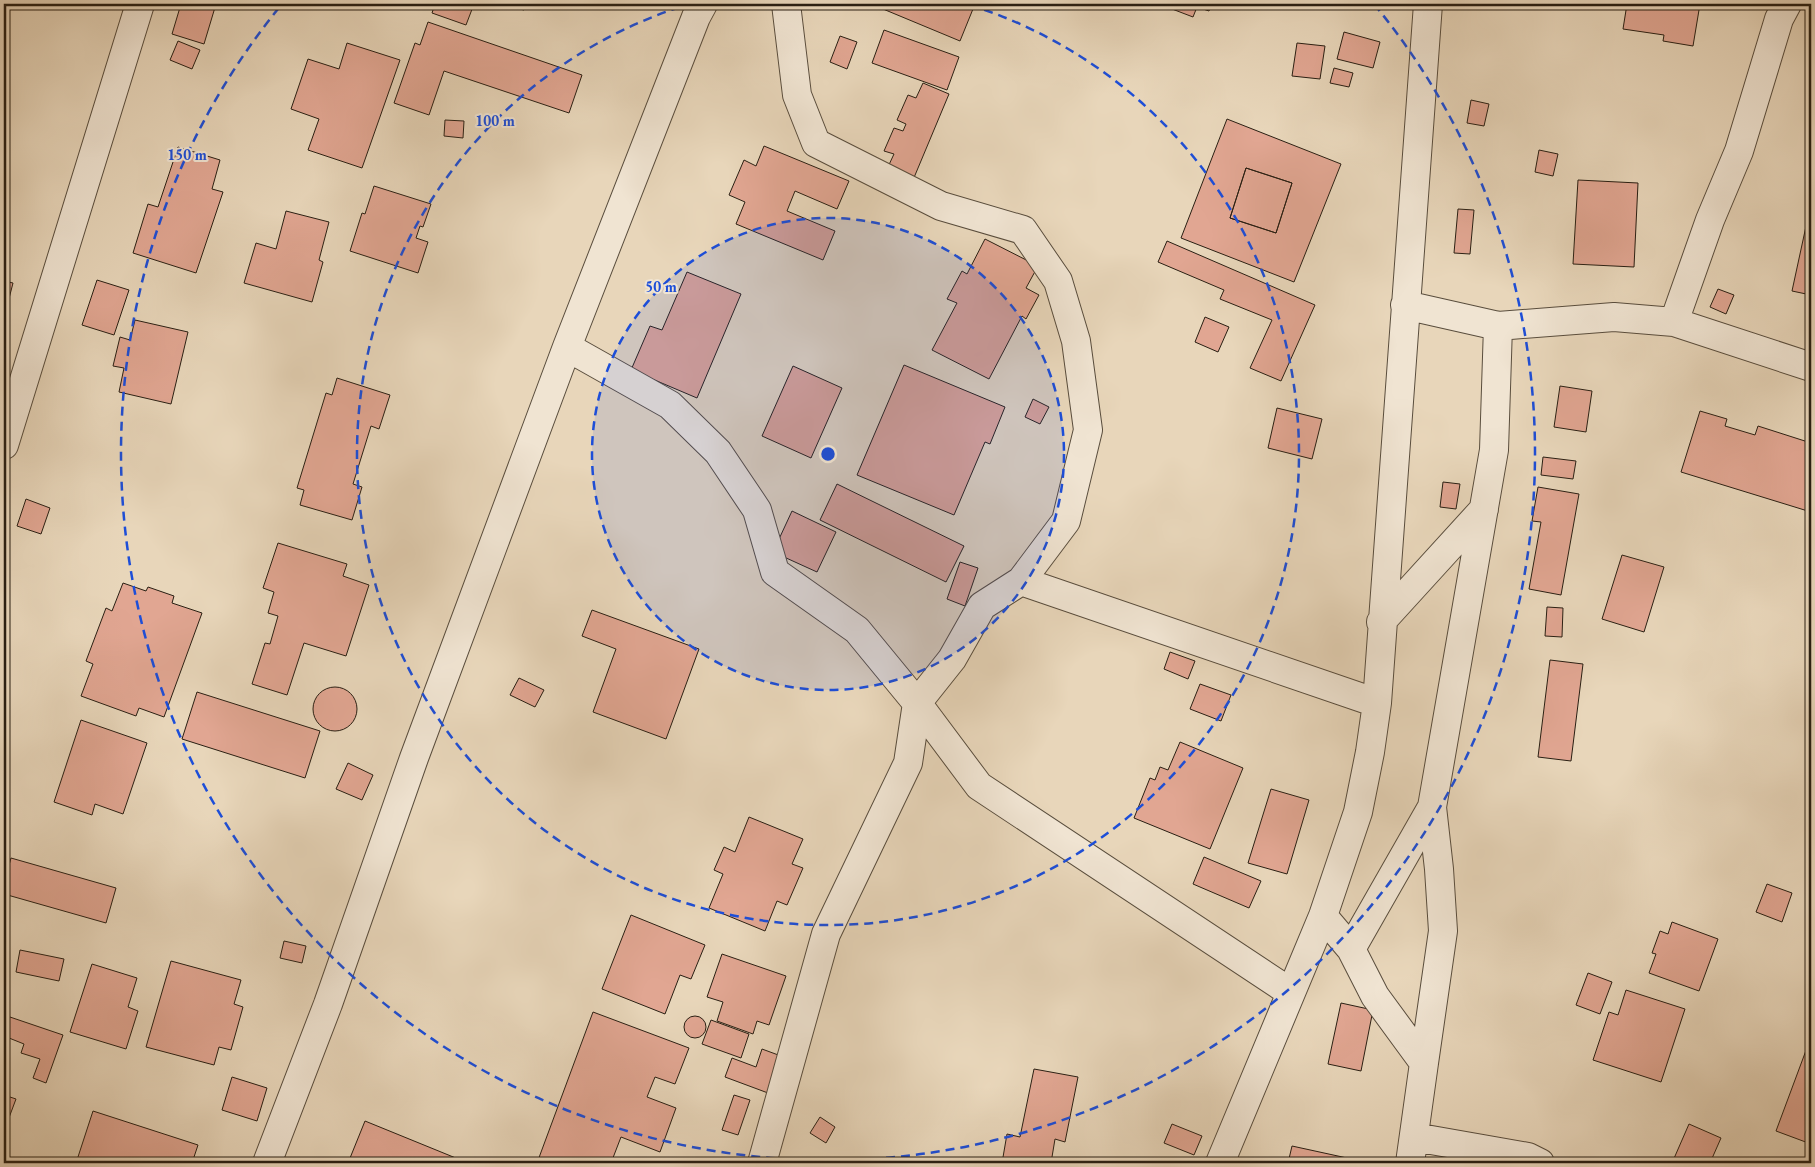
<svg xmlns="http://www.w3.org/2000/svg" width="1815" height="1167" viewBox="0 0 1815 1167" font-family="'EB Garamond',serif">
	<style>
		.building { fill: #e1a692; stroke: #291f13; fill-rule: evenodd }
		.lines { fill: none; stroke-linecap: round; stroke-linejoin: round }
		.street-casing { stroke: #594d3d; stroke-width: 30 }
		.street { stroke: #f0e4d2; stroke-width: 28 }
		.ring { fill: none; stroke: #1d4ed8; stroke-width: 2.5; stroke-dasharray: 9 6 }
		.centre { fill: #1d4ed8; stroke: #f0e4d2; stroke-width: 2.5 }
		.ring-label { font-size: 15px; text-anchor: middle; font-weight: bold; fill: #1d4ed8; stroke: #f0e4d2; stroke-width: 4; stroke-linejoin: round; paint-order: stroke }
	</style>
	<rect width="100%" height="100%" fill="#e8d6ba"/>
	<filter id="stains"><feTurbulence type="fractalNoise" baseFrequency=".004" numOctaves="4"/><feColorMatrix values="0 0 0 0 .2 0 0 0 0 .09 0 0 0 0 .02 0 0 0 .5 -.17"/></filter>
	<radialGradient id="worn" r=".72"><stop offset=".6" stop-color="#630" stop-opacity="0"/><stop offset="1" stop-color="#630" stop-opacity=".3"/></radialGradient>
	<path class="building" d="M181 4H216L204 44 172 34Z
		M435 4H474L466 25 432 13Z
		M500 4H526L524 10Z
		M871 4H975L960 41Z
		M1159 4H1212L1209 11 1197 7 1193 17Z
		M1627 4H1700L1693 46 1663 41 1664 35 1623 29Z
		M428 22 582 75 569 113 444 71 429 115 394 103 415 43 420 45Z
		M884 30 959 57 947 90 872 63Z
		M1344 32 1380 42 1373 68 1337 59Z
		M840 36 857 42 847 69 830 62Z
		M178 41 200 50 192 69 170 60Z
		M347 43 400 60 362 168 308 150 319 119 291 109 308 59 339 69Z
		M1297 43 1325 46 1320 79 1292 76Z
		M1334 68 1353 73 1349 87 1330 83Z
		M923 83 949 94 913 180 887 169 894 154 884 151 894 128 903 131 906 124 897 120 908 95 916 98Z
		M1471 100 1489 104 1484 126 1467 123Z
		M1227 119 1341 164 1294 282 1181 238ZM1246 168 1292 183 1276 233 1230 218Z
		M445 120 464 121 463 138 444 136Z
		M764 146 849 181 837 209 795 191 787 211 835 231 823 260 736 224 745 202 729 195 744 160 756 166Z
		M178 147 220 160 212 189 223 192 196 273 133 253 148 204 158 207Z
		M1539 150 1558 154 1553 176 1535 172Z
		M1246 168 1292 183 1276 233 1230 218Z
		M1578 180 1638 183 1634 267 1573 264Z
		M374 186 431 204 423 227 420 226 416 238 428 242 418 273 350 251 362 213 365 214Z
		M1458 209 1474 210 1470 254 1454 253Z
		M286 211 329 222 319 260 323 262 312 302 244 283 256 243 276 249Z
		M1808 217H1811V295L1792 291Z
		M985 239 1038 266 1026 288 1039 295 1026 319 1022 316 989 379 932 350 957 303 947 299 962 271 967 274Z
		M1167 241 1315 305 1281 381 1250 368 1272 320 1220 299 1224 290 1158 262Z
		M687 272 741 294 697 398 631 370 650 326 662 330Z
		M97 280 129 290 114 335 82 325Z
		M4 281 13 283 4 318Z
		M1718 289 1734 295 1726 314 1710 307Z
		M1205 317 1229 327 1218 352 1195 342Z
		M135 320 188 332 171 404 119 392 124 368 113 366 120 337 130 340Z
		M904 365 1005 407 990 444 985 442 954 515 857 475Z
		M793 366 842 388 811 458 762 436Z
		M337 378 390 395 379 429 371 426 353 484 362 487 352 520 300 505 304 490 297 488 326 393 332 395Z
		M1560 386 1592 391 1586 432 1554 427Z
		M1033 399 1049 407 1040 424 1025 417Z
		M1277 408 1322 419 1312 459 1268 448Z
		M1700 411 1727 419 1725 426 1755 435 1758 426 1808 442 1806 448 1811 450V512L1681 472Z
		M1543 457 1576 461 1573 479 1541 475Z
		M1443 482 1460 484 1456 509 1440 507Z
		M837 484 964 546 946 582 820 520Z
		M1538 487 1579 494 1561 595 1529 589 1541 522 1532 521Z
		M26 499 50 508 41 534 17 526Z
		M792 511 836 532 817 572 773 552Z
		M278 543 347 564 343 576 369 585 346 656 304 643 287 695 252 684 265 643 270 644 278 616 268 613 274 592 263 588Z
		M1622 555 1664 567 1644 632 1602 619Z
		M960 562 978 568 965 606 947 599Z
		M123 583 146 591 148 587 174 596 172 603 202 613 164 717 139 708 136 716 81 696 93 664 86 661 106 608 112 611Z
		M1547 607 1563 608 1562 637 1545 636Z
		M592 610 699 649 666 739 593 712 616 649 582 636Z
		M1170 652 1195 661 1188 679 1164 669Z
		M1550 660 1583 664 1571 761 1538 757Z
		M519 678 544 690 535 707 510 695Z
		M1200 684 1231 695 1221 721 1190 709Z
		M313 709a22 22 0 1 1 44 0a22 22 0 1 1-44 0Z
		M197 692 320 731 305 778 182 739Z
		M81 720 147 743 123 814 95 804 92 815 54 802Z
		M1180 742 1243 768 1210 849 1134 818 1150 778 1155 780 1160 767 1168 770Z
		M348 763 373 775 362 800 336 789Z
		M1271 789 1309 800 1287 874 1248 863Z
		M749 817 803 839 792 864 803 868 787 905 777 901 765 931 709 908 723 874 714 870 724 847 735 852Z
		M1204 857 1261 881 1249 908 1193 884Z
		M11 858 116 888 106 923 4 894V883Z
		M4 861 8 862 4 877Z
		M1767 884 1792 893 1782 922 1756 912Z
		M631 915 705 945 691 979 680 975 665 1014 602 989Z
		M1672 922 1718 939 1699 991 1649 973 1656 954 1652 953 1660 931 1668 934Z
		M284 941 306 946 302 963 280 958Z
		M20 950 64 959 59 981 16 972Z
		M722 954 786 976 769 1025 757 1021 753 1034 717 1021 723 1002 707 997Z
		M171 961 241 980 234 1004 243 1007 231 1050 219 1047 214 1065 146 1047Z
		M92 964 137 978 128 1007 138 1011 126 1049 70 1032Z
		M1588 973 1612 982 1600 1014 1576 1005Z
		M1626 990 1685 1009 1661 1082 1593 1060 1609 1012 1618 1015Z
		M1341 1003 1373 1010 1361 1071 1328 1064Z
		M593 1012 689 1048 675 1084 655 1077 647 1097 676 1108 660 1152 621 1137 611 1163H537Z
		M684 1027a11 11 0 1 1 22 0a11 11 0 1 1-22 0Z
		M7 1016 63 1035 46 1083 33 1078 40 1059 21 1053 24 1044 4 1036V1026Z
		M711 1020 749 1034 741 1058 702 1044Z
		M1808 1045 1811 1046V1144L1776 1131Z
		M762 1049 781 1056 768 1093 725 1077 732 1058 756 1067Z
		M1034 1069 1078 1077 1065 1142 1055 1139 1051 1163H1002L1007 1134 1020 1137Z
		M232 1077 267 1088 257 1121 222 1110Z
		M4 1095 16 1099 4 1131Z
		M734 1095 750 1100 738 1135 722 1130Z
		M93 1111 198 1145 192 1163H76Z
		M820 1117 835 1127 826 1143 810 1133Z
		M365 1121 468 1163H348Z
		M1172 1124 1202 1136 1194 1155 1164 1143Z
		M1689 1124 1721 1138 1710 1163H1672Z
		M1292 1146 1347 1158 1346 1163H1288Z"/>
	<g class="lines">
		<g class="street-casing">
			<path id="street" d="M1405 305 1498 326 1614 317 1674 322 1811 367
				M1674 322 1710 220 1739 151 1779 19 1787 4
				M567 347 670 405 718 452 757 510 775 572 857 630 917 703 979 786 1290 992
				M4 445 140 4
				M1021 581 1377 703
				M1381 622 1484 509
				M1323 916 1351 949 1375 996 1424 1063 1410 1163
				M1351 949 1432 807
				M1424 1063 1443 931 1439 869 1432 807 1494 450 1498 326
				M1414 1137 1528 1157 1540 1163
				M267 1163 328 1004 414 758 567 347 696 17 703 4
				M762 1163 826 934 908 763 917 703 952 659 982 606 1021 581 1066 521 1088 430 1076 341 1058 281 1023 230 941 206 816 143 797 95 786 4
				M1220 1163 1323 916 1358 812 1370 752 1377 703 1428 4"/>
		</g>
		<use href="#street" class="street"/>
	</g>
	<circle cx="828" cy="454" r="236" fill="#1d4ed8" fill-opacity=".12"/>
	<g class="ring">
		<circle cx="828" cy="454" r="236"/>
		<path d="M970 5A471 471 0 1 1 686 5"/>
		<path d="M1374 4A707 707 0 1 1 282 4"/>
	</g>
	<circle cx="828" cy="454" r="8" class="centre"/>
	<g class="ring-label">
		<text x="495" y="126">100 m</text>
		<text x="187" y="160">150 m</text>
		<text x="661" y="292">50 m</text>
	</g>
	<rect width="1815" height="1167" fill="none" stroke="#e8d6ba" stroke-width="20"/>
	<rect x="5" y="5" width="1805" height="1157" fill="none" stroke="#291f13" stroke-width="2.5"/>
	<rect x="10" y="10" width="1795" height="1147" fill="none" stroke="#291f13"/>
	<rect width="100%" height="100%" filter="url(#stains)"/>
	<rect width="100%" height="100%" fill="url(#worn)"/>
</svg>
